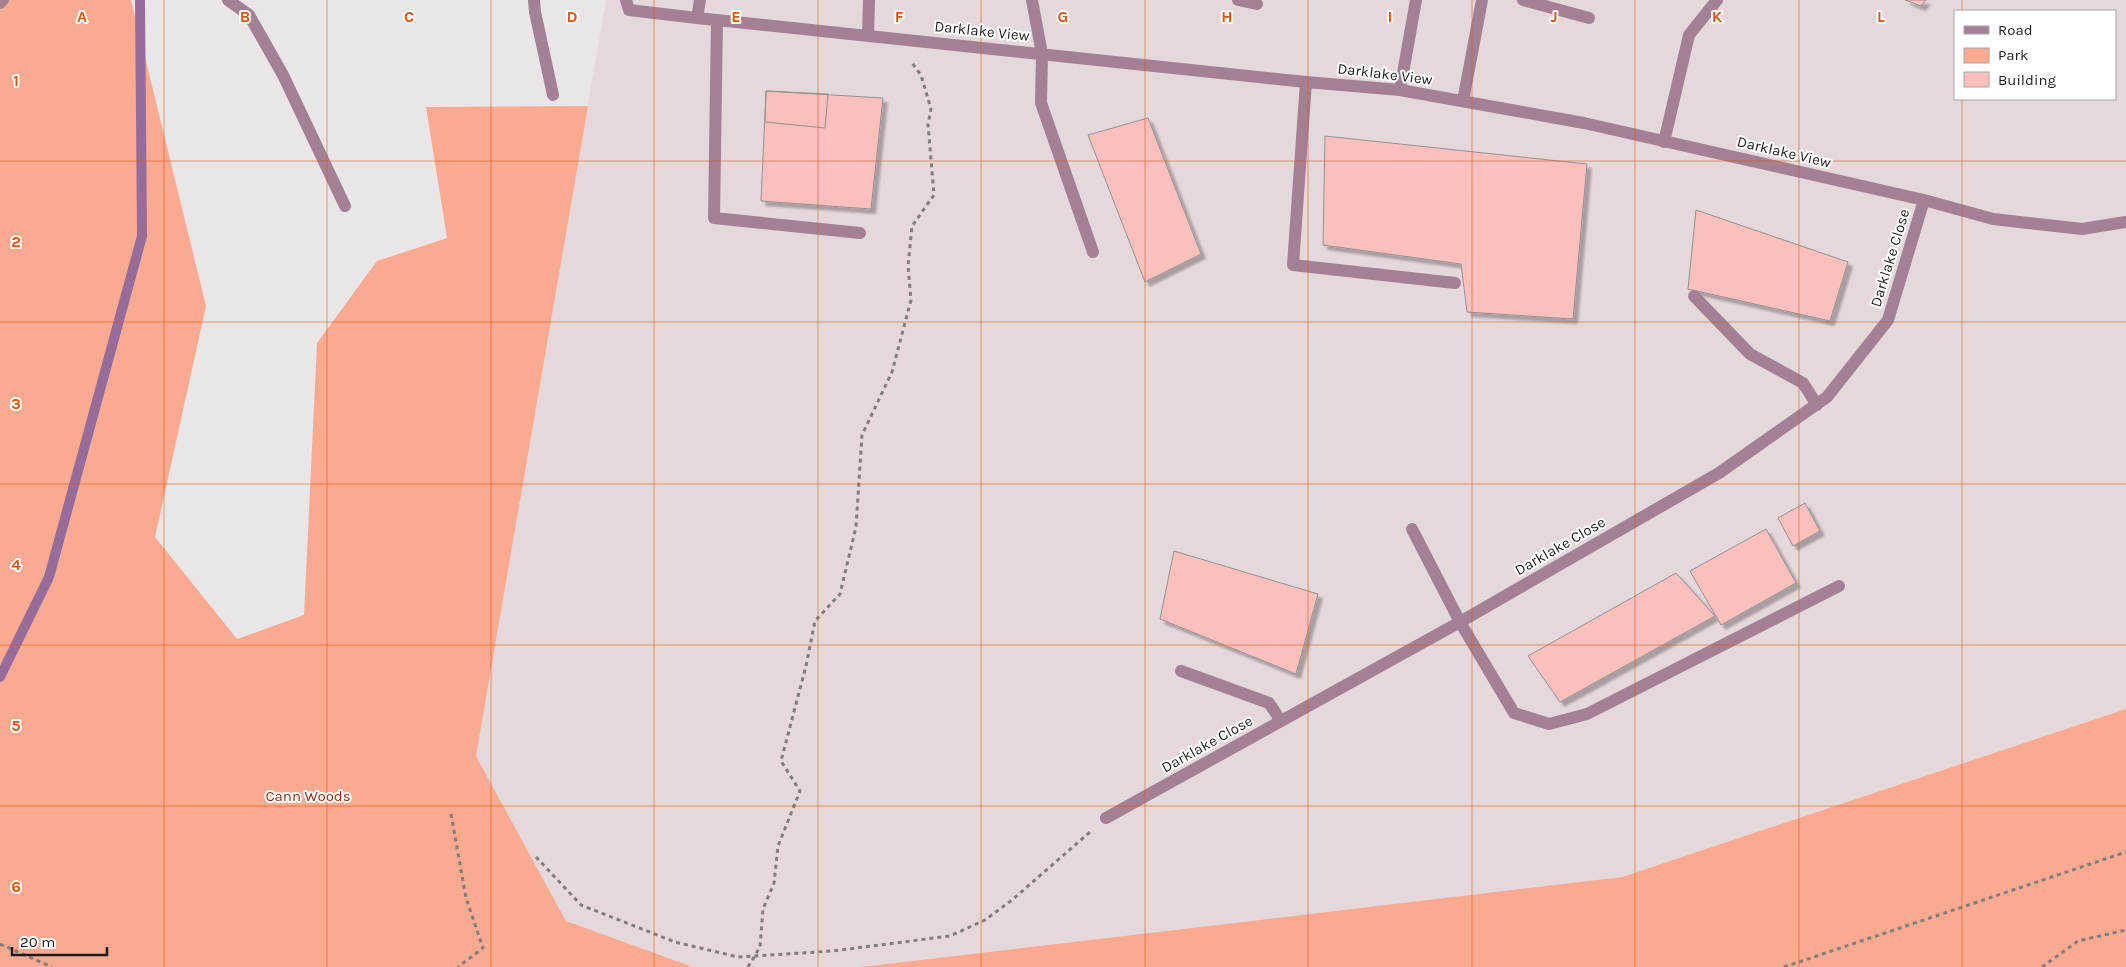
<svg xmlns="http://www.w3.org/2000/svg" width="2126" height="967" viewBox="0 0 2126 967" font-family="Karla,sans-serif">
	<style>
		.built { fill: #e5d8db; fill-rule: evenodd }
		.green { fill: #faaa90 }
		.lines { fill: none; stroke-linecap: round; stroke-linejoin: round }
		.stream { stroke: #986c9a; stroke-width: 10 }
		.building { fill: #fbbfbd; stroke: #959191; filter: url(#shadow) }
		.path { stroke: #7f7d7d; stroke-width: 3; stroke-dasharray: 4 4; stroke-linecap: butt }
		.minor { stroke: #a48094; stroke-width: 12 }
		.grid { fill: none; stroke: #de560d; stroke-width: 1; stroke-opacity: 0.55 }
		.labels { text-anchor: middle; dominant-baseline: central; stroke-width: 4; stroke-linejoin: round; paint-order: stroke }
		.street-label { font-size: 15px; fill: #1e1d1d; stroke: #fff }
		.park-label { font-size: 15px; fill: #843519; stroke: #fff }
		.grid-label { font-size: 16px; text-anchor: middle; font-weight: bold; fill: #de560d; stroke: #fff; stroke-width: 4; stroke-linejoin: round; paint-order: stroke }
	</style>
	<defs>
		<filter id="shadow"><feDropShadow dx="4.5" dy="4.5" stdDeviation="1" flood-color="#0004"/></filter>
	</defs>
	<rect width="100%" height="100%" fill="#eae6e7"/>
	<path class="built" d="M606 0H2126V709L1622 877 861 967H693L566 921 476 756ZM1955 11H2115V99H1955Z"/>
	<path class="green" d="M0 0H131L206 306 155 537 237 639 304 615 317 343 377 261 447 238 426 107 588 106 476 756 566 921 693 967H0Z
		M2126 709V967H861L1622 877Z"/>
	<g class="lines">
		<path class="stream" d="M0 677 49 577 142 236 140 0"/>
	</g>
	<path class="building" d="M1905 0H1926L1921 6Z
		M766 91 883 98 871 209 761 201Z
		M766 91 828 94 825 128 765 122Z
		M1148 118 1201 254 1145 282 1088 135Z
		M1325 136 1587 164 1573 319 1467 312 1461 264 1323 245Z
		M1696 210 1848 262 1830 321 1688 289Z
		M1805 503 1820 531 1793 546 1778 518Z
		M1766 529 1796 583 1721 625 1690 571Z
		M1174 551 1318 594 1296 674 1160 619Z
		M1676 573 1715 616 1560 702 1528 656Z"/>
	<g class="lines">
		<path class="path" d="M451 814 466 898 483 948 458 967
			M536 857 581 905 675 942 738 957 832 951 950 936 985 920 1012 900 1090 832
			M0 944 52 967
			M748 967 760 947 763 909 774 883 778 846 800 791 781 761 806 666 815 621 840 594 856 527 862 435 892 372 911 300 908 266 912 226 934 195 928 124 931 109 921 75 912 63
			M1784 967 2126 852
			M2042 967 2078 941 2126 930"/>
		<path class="minor" d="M228 0 249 15 283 75 345 206
			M534 0 535 12 553 95
			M626 0 629 10 697 18 1306 82 1400 90 1584 123 1924 200 1993 219 2082 229 2126 222
			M1032 0 1042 54 1041 103 1093 252
			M1238 0 1257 4
			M1523 0 1589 18
			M0 3 3 0
			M697 18 700 0
			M717 20 714 218 860 233
			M868 36 869 0
			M1306 82 1293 265 1455 283
			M1400 90 1416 0
			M1463 101 1482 0
			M1664 142 1689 35 1717 0
			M1694 296 1750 354 1803 383 1817 405
			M1412 529 1460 622 1514 713 1549 724 1587 714 1839 586
			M1181 671 1269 703 1281 721
			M1106 818 1460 622 1719 473 1827 397 1888 320 1924 200"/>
	</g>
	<path class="grid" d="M164 0V967M327 0V967M491 0V967M654 0V967M818 0V967M981 0V967M1145 0V967M1308 0V967M1472 0V967M1635 0V967M1799 0V967M1962 0V11M1962 99V967M0 161H2126M0 322H2126M0 484H2126M0 645H2126M0 806H2126"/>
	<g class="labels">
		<g class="street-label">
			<text transform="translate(982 31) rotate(6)">Darklake View</text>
			<text transform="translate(1385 74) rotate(7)">Darklake View</text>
			<text transform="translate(1784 152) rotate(13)">Darklake View</text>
			<text transform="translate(1890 258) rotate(-73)">Darklake Close</text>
			<text transform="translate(1560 546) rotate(-30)">Darklake Close</text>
			<text transform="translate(1207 744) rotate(-29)">Darklake Close</text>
		</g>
		<g class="park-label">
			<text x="308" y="796">Cann Woods</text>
		</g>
	</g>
	<g class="grid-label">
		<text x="82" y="22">A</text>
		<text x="245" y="22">B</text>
		<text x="409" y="22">C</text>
		<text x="572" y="22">D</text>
		<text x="736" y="22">E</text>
		<text x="899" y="22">F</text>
		<text x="1063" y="22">G</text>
		<text x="1227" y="22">H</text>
		<text x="1390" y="22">I</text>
		<text x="1554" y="22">J</text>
		<text x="1717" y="22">K</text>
		<text x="1881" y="22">L</text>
		<text x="16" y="86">1</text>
		<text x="16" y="247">2</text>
		<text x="16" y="409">3</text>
		<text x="16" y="570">4</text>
		<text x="16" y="731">5</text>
		<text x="16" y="892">6</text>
	</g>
	<rect x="1954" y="10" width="162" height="90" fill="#ffffff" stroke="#a5a5a5"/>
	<rect x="1964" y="26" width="25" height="8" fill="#a48094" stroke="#a5a5a5"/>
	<text x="1998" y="35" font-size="15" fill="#1e1d1d">Road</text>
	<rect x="1964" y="48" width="25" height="15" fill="#faaa90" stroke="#a5a5a5"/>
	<text x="1998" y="60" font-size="15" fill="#1e1d1d">Park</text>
	<rect x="1964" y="72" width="25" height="15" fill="#fbbfbd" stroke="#a5a5a5"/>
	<text x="1998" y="85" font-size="15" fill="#1e1d1d">Building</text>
	<path d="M12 947v8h95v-8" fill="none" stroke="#1e1d1d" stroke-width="2.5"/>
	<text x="20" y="947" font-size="15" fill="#1e1d1d" stroke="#ffffff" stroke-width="4" paint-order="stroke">20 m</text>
</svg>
